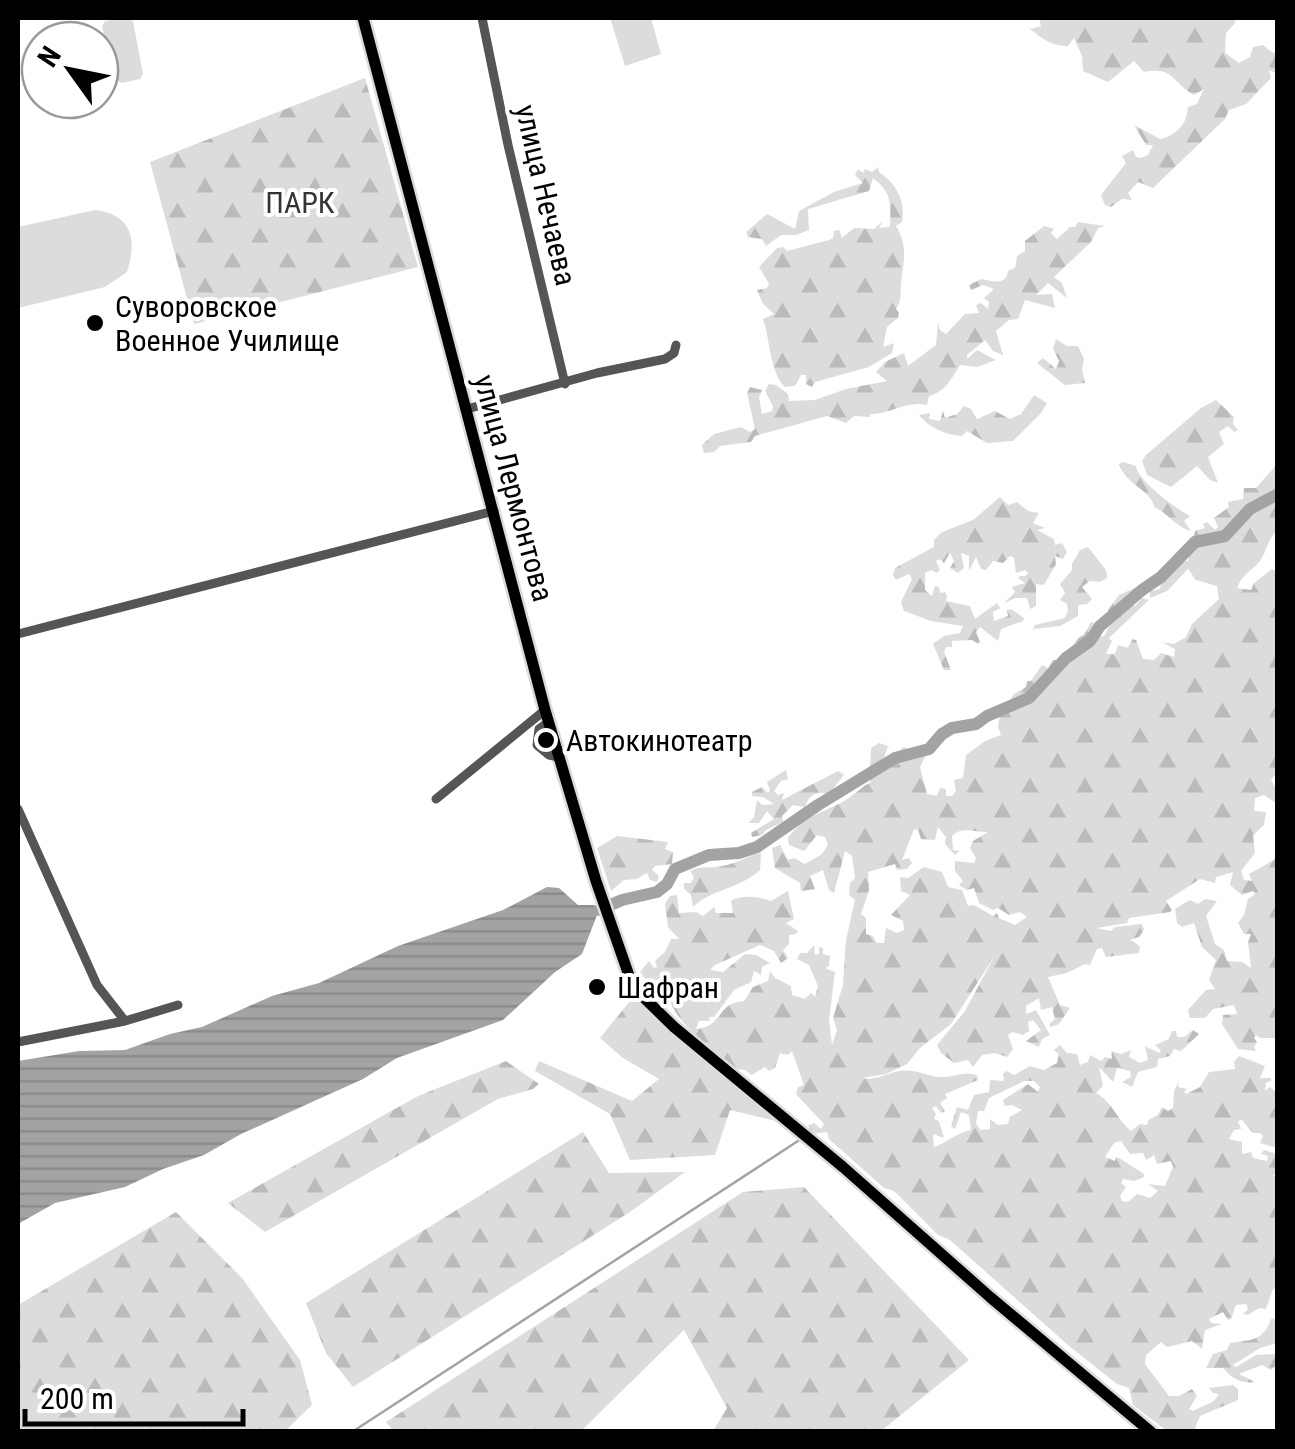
<svg xmlns="http://www.w3.org/2000/svg" width="1295" height="1449" viewBox="0 0 1295 1449" font-family="'Roboto Condensed',sans-serif">
	<style>
		.grass { fill: #dcdcdc }
		.forest { fill: url(#forest-firs); fill-rule: evenodd }
		.water { fill: url(#water-rules) }
		.lines { fill: none; stroke-linecap: round; stroke-linejoin: round }
		.stream { stroke: #a3a3a3; stroke-width: 2.5 }
		.river { stroke: #a3a3a3; stroke-width: 12 }
		.major-casing { stroke: #dbdbdb; stroke-width: 16 }
		.minor { stroke: #555; stroke-width: 9 }
		.major { stroke: #000; stroke-width: 11 }
		.poi-dot { fill: #000; stroke: #fff; stroke-width: 4 }
		.labels { text-anchor: middle; dominant-baseline: central; stroke-width: 8; stroke-linejoin: round; paint-order: stroke }
		.street-label { font-size: 30px; fill: #000; stroke: #fff }
		.park-label { font-size: 30px; fill: #333; stroke: #fff }
		.poi-label { font-size: 30px; fill: #000; stroke: #fff; text-anchor: start }
	</style>
	<defs>
		<pattern id="forest-firs" width="22" height="20" patternUnits="userSpaceOnUse" patternTransform="scale(2.5)"><rect width="22" height="20" fill="#dcdcdc"/><path d="M5 1l3.5 6h-7zM16 11l3.5 6h-7z" fill="#bbb"/></pattern>
		<pattern id="water-rules" width="6" height="5" patternUnits="userSpaceOnUse" patternTransform="scale(2.5)"><rect width="6" height="5" fill="#a3a3a3"/><path d="M0 2.5h6" fill="none" stroke="#8b8b8b"/></pattern>
	</defs>
	<rect width="100%" height="100%" fill="#fff"/>
	<path class="grass" d="M122 18 133 21 143 74 140 79 122 83 113 78 102 26 105 21Z
		M610 18H651L661 54 625 66Z
		M95 210C133 215 137 240 127 272L105 287 18 308V227Z"/>
	<path class="forest" d="M1039 18H1232L1236 22 1226 33 1225 53 1239 63 1250 57 1253 47 1263 45 1273 53 1277 51V74L1269 70 1271 78 1246 104 1229 110 1225 119 1153 188 1138 182 1128 193 1132 200 1122 199 1111 207 1105 205 1101 195 1126 163 1122 156 1133 150 1136 157 1141 158 1148 155 1153 145H1146L1134 125 1160 139C1177 135 1187 124 1188 107L1197 104 1204 89 1194 95C1171 82 1174 66 1144 72L1134 61 1108 82 1083 71 1082 56 1074 38 1068 46C1051 46 1043 39 1030 29L1041 26Z
		M365 78 418 267 194 324 150 162Z
		M878 167 879 172C896 183 906 201 902 222L896 226C909 247 903 262 901 284 900 295 902 300 896 309L899 312 898 318 887 327 883 347 894 343 892 353 869 367 815 382 812 387 806 384V375H801L795 386 785 387C770 373 770 339 763 319L774 314 763 304 757 290 767 288 769 284 759 267 777 248 783 247 787 251 829 240 833 238 834 231 839 230 842 238 854 228 874 229 883 221 879 228 890 227C891 203 892 193 873 178L869 191 808 209 809 230 796 235H781L766 246 762 239 748 237 746 232 767 214 795 229 799 211 834 192 863 183 855 175 858 169 863 173 865 169 872 172Z
		M1078 222 1105 226 1098 228 1091 242 1054 277 1062 283 1067 298 1048 283 1036 295 1052 294 1055 308 1025 300 1018 319 1009 320 996 331 1003 355 993 351 985 340 967 355V359L977 350 996 360 977 367 960 365C952 378 945 392 929 396L927 405C907 400 891 414 870 414V417L854 416 846 423 827 416 755 436 751 442 720 446 714 452 704 453 702 445 714 434 741 427 750 432 755 429 747 393 750 387 762 390 759 397 762 414 772 411 773 406 765 391 769 384 776 385 788 394 789 401 815 400 846 389 887 381 876 372 885 362 904 353 908 366 936 345 938 323 940 330 946 334 965 314 979 313 976 305 981 303 988 309 989 302 984 298 994 289 983 285 971 290 969 285 981 279C991 281 1007 286 1008 271L1015 268 1017 256 1025 251V241L1044 226 1054 229 1051 233 1057 239 1070 227H1075Z
		M1056 339 1067 346H1078L1084 359 1082 370 1085 383 1065 385 1037 363 1043 358 1056 369 1059 361 1053 349Z
		M1034 395 1047 403 1041 413 1013 441 987 443 967 431 962 436C946 435 929 428 919 415L930 413 929 419 940 421 943 411 945 418 957 414 964 406 971 409 977 419 995 411 1010 419 1021 414Z
		M1216 400 1234 417 1233 424 1238 430 1234 432 1228 426 1219 432 1224 444 1208 457 1218 483 1210 480 1197 466 1171 487 1147 475 1142 461 1146 455 1201 408Z
		M1123 462 1136 466C1138 481 1175 508 1190 516L1184 521 1191 531C1174 526 1166 511 1155 508 1150 489 1126 485 1119 464Z
		M1277 464V531C1267 540 1267 551 1260 561 1252 571 1242 574 1237 588L1251 590 1254 583 1272 569 1277 572 1278 770 1271 780 1275 787 1277 785V804L1264 795 1255 798 1254 811 1266 812 1264 825 1253 835 1255 853 1241 871 1244 880 1252 881 1249 874 1274 860 1277 852V1038H1260L1256 1035 1254 1038 1257 1042 1254 1047 1256 1051 1238 1049 1222 1024 1223 1015 1237 1014 1234 1005 1213 1009 1205 1018H1190L1188 1010 1206 990 1215 989 1209 980 1216 960 1202 947 1194 923 1182 927 1177 923 1175 909 1190 900 1198 904 1205 899 1217 901 1206 916 1215 944 1224 950 1227 961 1242 962 1251 968 1248 942 1251 934H1244L1238 923 1244 915 1248 899 1255 894 1253 891 1242 895 1230 885 1233 872 1216 877 1215 883 1200 879 1166 901 1172 910 1170 912 1129 918 1127 923 1097 928 1111 931 1115 927 1142 924 1144 930 1139 937 1130 940 1140 946 1139 953 1106 957 1102 948 1097 949 1090 965 1085 964 1067 973 1048 977 1060 1005 1070 1008 1059 1024 1051 1027 1049 1024 1055 1019 1052 1007 1041 1010 1039 998 1026 1006V1014L1036 1010 1050 1035 1042 1039 1039 1047 1026 1041 1041 1030 1033 1020 1028 1022 1029 1031 1023 1035 1012 1032 1008 1035 1013 1049 1007 1057 995 1053 982 1055 973 1067 968 1060 954 1063 941 1053 937 1045 965 1011 994 957 951 1024 920 1048 907 1064 886 1074 862 1078C876 1081 886 1073 900 1071 915 1069 924 1075 938 1077 954 1078 960 1071 977 1075L978 1080 945 1094 947 1098 940 1103 945 1111 941 1113 936 1106 932 1108 936 1114 934 1119 939 1121 944 1138 933 1134 934 1147C946 1143 958 1132 971 1130L969 1115 961 1112 955 1129 951 1126 957 1107 968 1110 974 1095 989 1092 990 1080 1004 1081 1003 1074 1007 1071 1014 1075 1030 1066 1044 1070 1057 1063 1059 1054 1054 1050 1060 1045 1067 1053 1077 1054 1080 1065 1088 1062 1090 1055 1101 1061 1105 1057 1112 1059 1111 1051 1121 1054 1131 1050 1129 1057 1140 1063 1148 1060 1145 1046 1159 1053 1161 1051 1155 1045 1169 1039 1172 1031H1176L1177 1037H1184L1193 1030 1199 1034 1181 1051 1174 1049 1170 1056 1158 1059 1157 1067 1138 1072 1132 1087 1122 1082 1131 1077 1130 1071 1117 1068 1113 1082 1099 1067 1103 1086 1096 1093C1112 1102 1117 1119 1131 1131L1140 1124 1147 1125 1148 1120 1158 1115 1162 1107 1168 1111 1173 1108 1174 1091 1179 1081 1178 1087 1187 1089 1184 1092 1186 1094 1200 1087 1209 1072 1235 1069 1234 1062 1239 1056 1265 1066 1260 1078H1271V1081L1266 1083 1265 1091 1270 1087 1277 1093V1148L1260 1143 1263 1136 1260 1133H1253L1242 1120 1238 1121 1241 1129 1234 1130 1229 1139 1242 1142V1154L1251 1152 1253 1158 1267 1161 1268 1156 1261 1154 1264 1150 1277 1154V1172L1273 1176H1278L1277 1288 1273 1289 1266 1309 1259 1308 1248 1315 1243 1314 1248 1309 1246 1304 1236 1305 1231 1319 1228 1320 1223 1312 1209 1319 1211 1323 1222 1324 1205 1330 1202 1349 1192 1341 1167 1347 1161 1342 1146 1355 1145 1364 1169 1396H1179L1192 1389 1197 1396 1189 1409 1193 1411 1214 1401 1219 1394 1213 1393 1209 1388 1233 1385 1238 1389V1400L1200 1416 1194 1431H1167L1133 1405 1129 1388 1117 1384 1069 1346 950 1240 938 1235 894 1191 884 1188 829 1139 827 1132 812 1134 808 1125 814 1123 821 1129 824 1124 796 1094 798 1087 804 1085 792 1051 788 1055 780 1053 775 1068 769 1071 765 1067 752 1075 745 1070 737 1069C713 1048 675 1026 668 994L657 993 640 972 649 961 654 968 657 967 655 961 665 952 671 939H679L668 927 665 904 670 896 677 895 679 913 696 912 703 916 714 907 716 913H733L731 901C742 894 760 897 771 901L788 891 794 919 786 923 798 931 796 934 789 935V944L783 950 788 958 781 963 774 951 760 945 715 965 710 970 723 972 745 954 756 955 770 963 762 967 761 975 754 971 751 982 734 990 714 1017H709L710 1021H699L696 1029C715 1028 716 1016 728 1006 733 1002 739 1002 744 1001L753 987 768 981 770 971 775 978 791 986 792 995 805 999 811 993 815 997 818 986 809 965 797 959 800 953H807L814 945 815 955 819 954V947L823 948V954L830 956 829 966 825 968 835 972 829 1020 832 1045 837 1030 833 1018 843 985 846 940 855 900 849 895 850 883 855 878 852 856 845 851 834 893 829 890 823 870 810 876 815 889 801 891 800 883 775 868 772 848 780 845 788 860 794 858 805 864 822 854 828 845 825 837 817 835 804 851 789 845 788 838C803 816 823 813 844 801 854 795 861 787 871 782L865 772 870 768 871 748 879 743 888 746 883 760 886 768 900 759 899 751 904 747 911 752 931 751 926 755 920 767 927 794 937 796 940 788 946 789V796H952L956 791 954 780 963 778 966 755 985 741 1001 735 998 727 1001 707 1007 705 1014 694 1026 687 1027 681H1031L1042 665 1048 668 1053 660H1061L1078 638 1084 635 1091 622 1097 624 1099 637 1104 636 1110 625 1108 610 1119 595 1135 588 1137 593 1131 603 1135 606 1142 598 1149 600 1109 638 1112 641 1106 654H1115L1118 645 1128 648 1132 639 1136 640 1143 659 1154 660 1161 653 1174 657 1175 649 1162 642 1174 644 1186 637 1192 624 1219 599 1217 586 1196 580 1188 569 1167 591 1150 598V591L1160 589 1162 579 1179 561H1188L1195 531 1205 528 1203 524 1207 522 1215 530 1218 527 1214 518 1229 507 1228 502 1243 499 1244 488H1256ZM938 827 946 837 945 844 955 855 959 851 953 850 952 836C961 826 974 832 988 832L973 841 970 848 976 858 974 863 955 861V871L963 881 959 885 967 890 974 888 979 903 993 910 998 908 1009 915 1020 912 1027 917 1015 925 999 918 997 913 993 916 974 905 968 906 962 890 948 887 942 872 924 867 908 878 900 877 901 891 910 895 891 915 903 921 904 930 897 933 886 928 884 943H877L873 936 866 934V918L861 914 869 890 868 872 895 864 897 870 907 869 912 863 909 858 902 860 914 829 918 830 921 839 935 840ZM1024 1081H1034L1040 1087 1038 1092 1028 1084 1003 1100 1005 1106 1012 1105 1022 1110 1010 1117 1008 1124 998 1125 990 1119V1129L980 1130 976 1123 978 1111H984L989 1098ZM1121 1141 1130 1154 1143 1153 1146 1160 1154 1155 1157 1164 1171 1161 1173 1167 1165 1186 1148 1184 1158 1191 1150 1198 1137 1194 1128 1202 1122 1201 1120 1196 1126 1187 1121 1183 1123 1179 1134 1181 1144 1177V1174L1119 1158 1116 1157 1115 1161 1105 1157 1114 1143Z
		M1000 497 1008 505 1017 502 1028 511 1039 513 1033 523 1045 528 1037 530 1054 539 1055 545 1062 543 1067 552 1063 559 1055 556 1056 564 1044 585 1036 584V606L1030 609 1027 598H1016L1004 603 1015 592 1012 587 1025 583 1018 578 1020 576H1026L1028 573 1025 570 1016 573 1014 558 1010 556 1003 563 993 561 986 570 981 569 976 557 969 571V556L961 553 964 568 958 573 950 568 954 561 950 553 944 563 939 559 936 561 940 570 937 573 931 570 925 573V590L932 596 935 586 939 587 940 593 945 592 947 596 946 601 970 606 975 619 997 603 1000 608 993 612 994 621 1008 616 1007 610 1011 609 1024 618 1023 621 1001 629 998 641 980 627 976 632 980 642 978 644 972 640 952 641V647H946L944 652 951 670H944L933 644 944 636 960 633 963 626 931 621 904 611 901 602 912 579 909 574 896 580 893 575 895 568 934 547V540L942 532 973 520Z
		M1088 547 1106 570 1107 578 1100 582 1090 581 1082 587 1092 599 1087 604 1078 605V616L1060 626 1033 629 1035 625 1065 618 1068 611 1067 604 1060 600 1065 593 1060 584 1072 570V564L1080 550Z
		M786 770 788 779 781 781 774 791 778 795 784 793 782 800 838 771 844 775 829 794C817 791 809 794 805 807L793 805 782 816 783 822 766 830 762 835 752 837 751 833 774 819 767 811 759 823H748L754 817 757 800 762 805 774 804 763 797 752 796V792L762 787 768 793 770 790 767 782Z
		M617 836 668 842 665 849 673 852 672 864 655 866 652 870 659 876 657 882 650 880 647 873 637 879 624 880 611 891 597 848Z
		M761 853 760 870C738 890 713 888 693 907L691 895 684 889V883H691L694 877 690 871C702 865 710 869 722 866 736 864 747 856 761 853Z
		M634 996 713 1068 780 1122 730 1110 715 1155 630 1160 610 1114 535 1071 539 1061 632 1101 659 1079 623 1058 600 1038Z
		M506 1061 539 1084 533 1089 498 1099 265 1232 228 1203 418 1096Z
		M583 1132 609 1173 685 1172 630 1212 353 1387 326 1353 306 1303Z
		M804 1187 969 1360 881 1431H713L727 1408 684 1330 581 1431H393L386 1422 743 1192Z
		M176 1212 242 1278 300 1360 312 1405 285 1431H18V1305Z
		M1277 1318V1343L1260 1348 1233 1365 1236 1367 1256 1355 1277 1354V1365L1271 1370 1262 1365 1239 1374 1255 1382C1240 1384 1232 1378 1223 1368H1206L1213 1354 1227 1350 1230 1343C1250 1340 1264 1341 1271 1319Z"/>
	<path class="water" d="M547 887 559 888 578 905H594L599 910 582 954 555 972 503 1020 397 1058 363 1079 241 1134 204 1155 163 1169 125 1187 55 1203 18 1224V1061L79 1051 125 1050 170 1034 202 1027 272 996 319 983 398 946 503 910Z"/>
	<g class="lines">
		<path class="stream" d="M352 1432 801 1139"/>
		<path class="river" d="M599 910 622 900 657 892 667 884 675 869 709 855 739 853 757 847 818 805 895 758 929 749 942 734 952 728 976 724 987 716 1029 698 1066 658 1090 641 1100 626 1142 590 1161 577 1195 542 1225 536 1250 509 1278 494"/>
		<g class="major-casing">
			<path id="major" d="M363 18 545 710 596 881 633 987 674 1027 843 1167 990 1297 1151 1432"/>
		</g>
		<path class="minor" d="M482 18 508 145 565 384
			M467 409 597 373 665 359 674 353 676 345
			M18 634 494 511
			M549 722 539 729 537 745 549 755 559 757
			M436 799 545 710
			M18 809 97 985 125 1021
			M18 1042 125 1021 178 1005"/>
		<use href="#major" class="major"/>
	</g>
	<g class="poi-dot">
		<circle cx="95" cy="323" r="10"/>
		<circle cx="546" cy="740" r="10"/>
		<circle cx="597" cy="987" r="10"/>
	</g>
	<g class="labels">
		<g class="street-label">
			<text transform="translate(546 195) rotate(77)">улица Нечаева</text>
			<text transform="translate(514 488) rotate(75)">улица Лермонтова</text>
		</g>
		<g class="park-label">
			<text x="300" y="202">ПАРК</text>
		</g>
		<g class="poi-label">
			<text x="115" y="306">Суворовское<tspan x="115" dy="34">Военное Училище</tspan></text>
			<text x="566" y="740">Автокинотеатр</text>
			<text x="617" y="987">Шафран</text>
		</g>
	</g>
	<rect width="1295" height="1449" fill="none" stroke="#000000" stroke-width="40"/>
	<g transform="translate(70 70) rotate(303)"><circle r="48" fill="#ffffff" stroke="#999999" stroke-width="2.5"/>
	<path d="M0-8L18 38L0 25L-18 38Z" fill="#000000"/>
	<text y="-15" font-size="28" font-weight="bold" text-anchor="middle" fill="#000000">N</text>
	</g>
	<path d="M25 1409v15h218v-15" fill="none" stroke="#000000" stroke-width="5"/>
	<text x="40" y="1409" font-size="30" fill="#000000" stroke="#ffffff" stroke-width="8" paint-order="stroke">200 m</text>
</svg>
